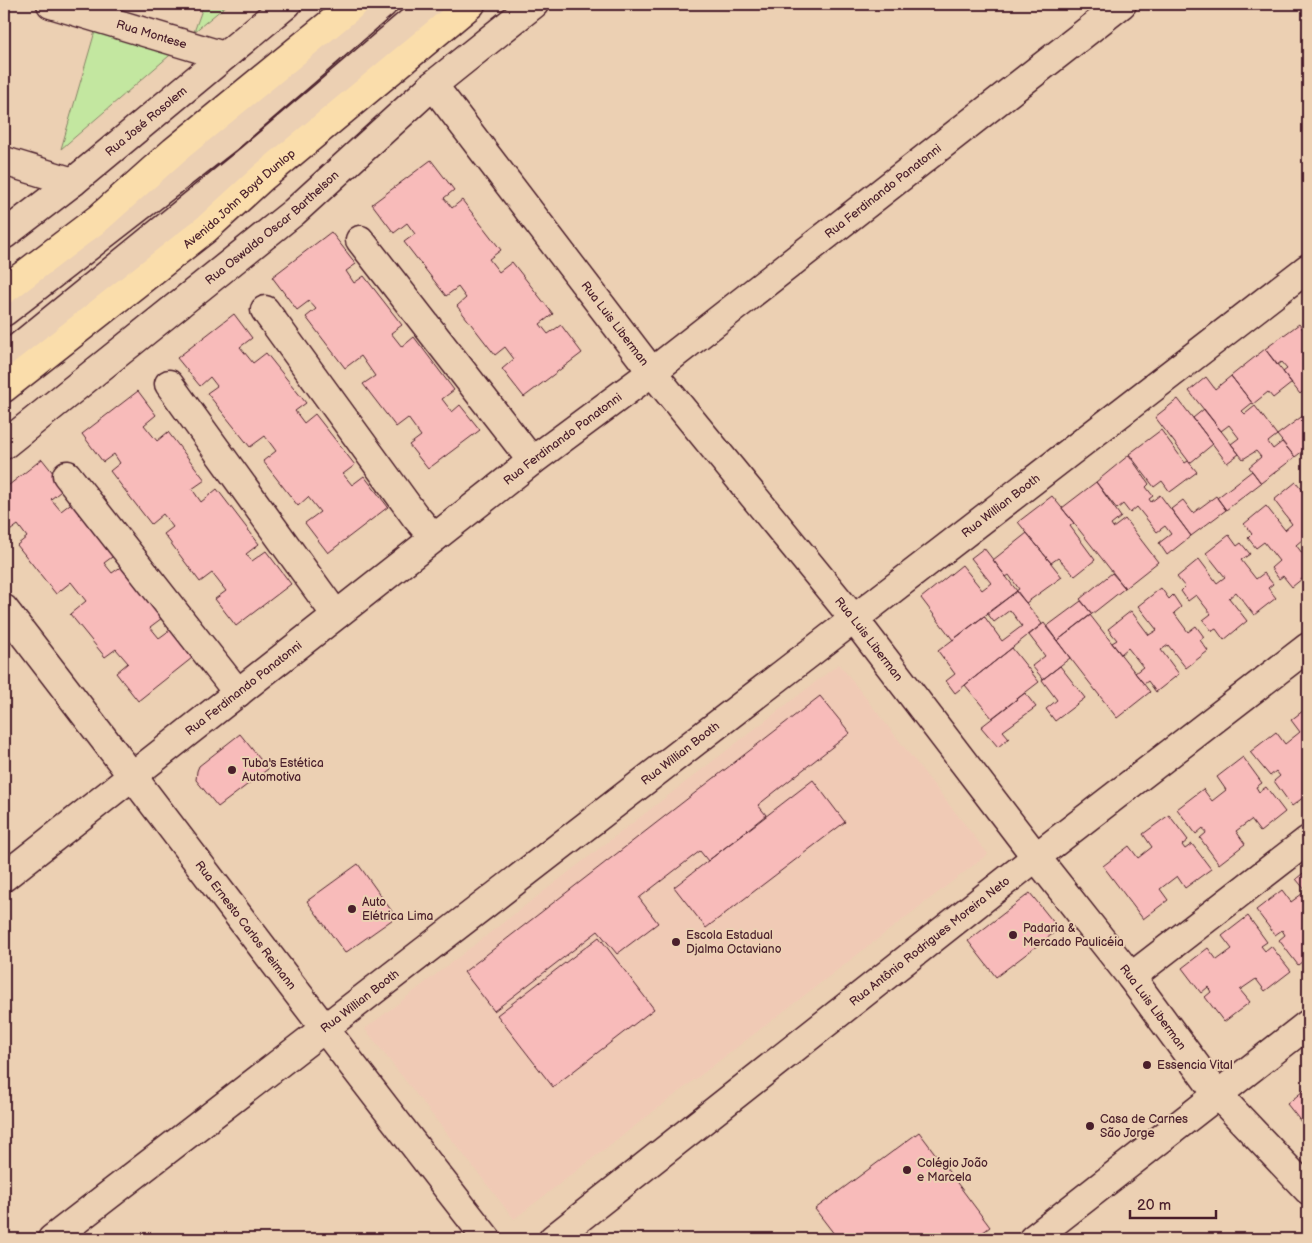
<svg xmlns="http://www.w3.org/2000/svg" width="1312" height="1243" viewBox="0 0 1312 1243" font-family="'Balsamiq Sans',sans-serif">
	<style>
		.built { fill: #f0cab5 }
		.park { fill: #c3e7a0; stroke: #868366 }
		.building { fill: #f8bbba; stroke: #4a1f2b }
		.lines { fill: none; stroke-linecap: round; stroke-linejoin: round }
		.minor-casing { stroke: #4a1f2b; stroke-width: 31 }
		.major-casing { stroke: #4a1f2b; stroke-width: 31 }
		.minor { stroke: #ecd0b3; stroke-width: 28 }
		.major { stroke: #faddab; stroke-width: 28 }
		.poi-dot { fill: #4a1f2b; stroke: #ecd0b3; stroke-width: 2 }
		.labels { text-anchor: middle; dominant-baseline: central; stroke-width: 4; stroke-linejoin: round; paint-order: stroke }
		.street-label { font-size: 12px; fill: #4a1f2b; stroke: #ecd0b3 }
		.poi-label { font-size: 12px; fill: #4a1f2b; stroke: #ecd0b3; text-anchor: start }
	</style>
	<rect width="100%" height="100%" fill="#ecd0b3"/>
	<filter id="ink" filterUnits="userSpaceOnUse"><feTurbulence type="fractalNoise" baseFrequency=".02" numOctaves="2"/><feDisplacementMap in="SourceGraphic" scale="10" xChannelSelector="R" yChannelSelector="G"/><feConvolveMatrix kernelMatrix="1 2 1 2 8 2 1 2 1" color-interpolation-filters="sRGB"/></filter>
	<g filter="url(#ink)">
		<path class="built" d="M839 664 988 854 514 1219 365 1029Z"/>
		<path class="park" d="M204 4H228L194 32Z
			M96 28 176 50 61 149Z"/>
		<path class="building" d="M431 160 454 190 444 198 452 208 462 200 501 250 489 259 499 272 512 262 553 314 540 324 548 334 561 325 582 353 524 397 502 369 514 359 505 347 495 355 457 306 466 298 458 287 446 296 404 242 415 234 407 223 394 233 372 204Z
			M331 232 356 264 346 271 354 283 364 276 402 325 391 333 402 347 414 337 454 390 442 399 452 412 460 405 480 430 428 469 409 445 421 436 408 418 396 427 363 384 375 376 361 356 345 368 306 317 316 309 309 301 297 310 272 277Z
			M234 314 252 338 240 347 253 363 266 353 306 403 295 411 304 423 315 414 355 465 343 474 352 485 364 476 388 507 328 553 305 523 320 512 308 497 298 506 263 461 276 451 265 436 250 447 207 393 217 386 210 377 200 386 177 358Z
			M1299 324 1308 336V387L1300 394 1283 372 1287 369 1281 362 1277 365 1265 349Z
			M1265 349 1292 383 1273 398 1268 392 1253 404 1231 376Z
			M1231 376 1252 403 1242 411 1245 414 1255 406 1277 435 1268 442 1273 449 1282 442 1295 457 1261 483 1249 467 1261 457 1256 451 1243 459 1231 444 1239 438 1229 425 1221 431 1189 391 1206 377 1215 389Z
			M138 391 156 415 144 425 157 441 168 432 205 480 192 489 201 502 217 489 259 544 246 554 252 561 266 551 291 584 236 626 215 599 226 591 212 573 200 582 164 534 173 527 163 514 151 524 110 471 120 463 114 454 103 462 82 434Z
			M1178 399 1213 444 1190 463 1155 417Z
			M1204 409 1239 454 1227 463 1193 418Z
			M1308 412V447L1295 457 1277 435Z
			M1161 430 1185 463 1188 461 1197 472 1170 492 1162 481 1154 487 1129 454Z
			M1129 455 1149 484 1146 487 1153 496 1149 499 1151 502 1160 495 1191 536 1167 555 1159 543 1171 534 1165 526 1157 532 1137 507 1130 513 1123 504 1117 509 1096 482Z
			M42 459 65 488 51 499 61 511 74 501 116 554 104 563 112 573 122 566 162 618 150 627 159 638 170 630 192 658 138 701 116 673 128 663 116 649 105 657 70 614 86 601 71 582 56 594 17 545 27 537 18 525 7 533 4 530V489Z
			M1252 471 1261 483 1226 510 1217 498Z
			M1096 482 1121 517 1111 525 1113 528 1125 519 1158 562 1125 588 1062 508Z
			M1296 482 1305 493 1308 491V545L1303 539 1296 545 1308 561V574L1292 587 1283 576 1279 579 1271 568 1279 561 1264 542 1256 548 1248 538 1252 534 1244 524 1266 506 1285 530 1292 524 1274 500Z
			M1052 496 1074 523 1070 526 1095 560 1075 576 1058 558 1051 563 1018 522Z
			M1216 496 1226 510 1191 536 1171 509 1183 500 1193 513Z
			M1027 533 1062 577 1026 603 1016 591 1019 589 1009 575 1006 577 993 560Z
			M1229 535 1237 546 1241 543 1250 554 1241 560 1256 579 1264 573 1273 584 1268 588 1276 598 1254 615 1236 592 1229 598 1247 621 1224 640 1216 629 1212 631 1203 620 1211 614 1196 595 1188 601 1181 591 1185 587 1177 577 1199 559 1217 583 1225 577 1206 553Z
			M984 548 1017 591 953 640 921 598 962 565 982 590 991 583 971 558Z
			M1112 573 1125 588 1092 614 1080 599Z
			M1161 588 1169 599 1173 595 1181 607 1174 613 1188 632 1196 626 1204 637 1200 640 1208 651 1186 668 1168 645 1161 650 1179 674 1156 692 1148 681 1144 684 1135 673 1143 667 1128 648 1121 654 1112 643 1117 640 1108 629 1131 611 1149 635 1157 630 1138 606Z
			M1017 591 1042 624 955 693 946 681 955 674 938 651 984 616 1002 641 1022 626 1010 610 994 622 987 613Z
			M1081 601 1092 614 1057 641 1046 627Z
			M1090 615 1150 692 1117 718 1057 641Z
			M1044 623 1070 658 1043 679 1032 666 1045 656 1029 635Z
			M1012 648 1039 682 992 718 965 685Z
			M1060 666 1085 698 1055 721 1046 709 1057 700 1042 680Z
			M1025 693 1036 707 1003 731 1009 738 998 747 981 727Z
			M820 696 850 733 758 805 766 815 708 861 700 851 639 898 658 923 617 954 598 931 494 1011 464 972Z
			M1308 707V794L1292 806 1274 781 1280 776 1276 771 1270 776 1250 752 1276 732 1285 744 1300 732 1291 720Z
			M240 734 268 769 218 807 196 780 197 771 199 766Z
			M1243 757 1262 783 1256 787 1259 792 1266 787 1285 812 1260 832 1251 820 1236 831 1245 844 1219 864 1200 838 1206 833 1203 828 1196 834 1177 809 1203 789 1212 801 1226 790 1217 777Z
			M813 780 845 822 706 928 674 887Z
			M1169 815 1188 840 1182 845 1185 849 1192 844 1211 869 1185 888 1177 876 1160 889 1168 900 1143 919 1103 866 1129 846 1138 858 1152 847 1143 834Z
			M358 864 396 917 345 953 307 901Z
			M1308 869V957L1298 965 1279 940 1285 935 1282 930 1275 935 1256 910 1282 890 1291 902 1306 891 1296 879Z
			M1030 893 1059 929 996 977 968 941Z
			M1248 916 1267 942 1261 946 1265 951 1271 946 1291 971 1265 991 1256 979 1240 990 1250 1002 1224 1022 1205 997 1211 992 1208 987 1201 993 1182 968 1208 948 1217 960 1232 949 1222 936Z
			M599 937 654 1009 553 1087 497 1015Z
			M1308 1087V1126L1306 1128 1287 1104Z
			M919 1132 990 1227 974 1239H838L815 1209Z"/>
		<g class="lines">
			<g class="minor-casing">
				<g id="minor">
					<path id="s1" d="M51 4 224 56"/>
					<path id="s2" d="M433 85 652 372 854 619 1036 857 1131 977 1217 1094 1308 1190"/>
					<path d="M4 161 73 182"/>
					<path id="s3" d="M4 235 73 182 287 4"/>
					<path d="M360 240 532 461"/>
					<path d="M265 310 415 516 434 538"/>
					<path d="M4 312 233 134 383 4"/>
					<path d="M4 359 251 158 432 4"/>
					<path d="M169 384 336 615"/>
					<path id="s4" d="M4 445 294 212 433 85 534 4"/>
					<path d="M67 475 238 693"/>
					<path id="s5" d="M4 609C166 818 324 1031 487 1239"/>
					<path id="s6" d="M4 877 532 461 652 372 1122 4"/>
					<path d="M1131 977 1308 840"/>
					<path id="s7" d="M52 1239 1308 268"/>
					<path id="s8" d="M553 1239 1036 857 1308 647"/>
					<path d="M1033 1239 1308 1024"/>
				</g>
			</g>
			<g class="major-casing">
				<g id="major">
					<path d="M4 290 99 218 174 151 354 4"/>
					<path id="s9" d="M4 388 206 229 263 177 471 4"/>
				</g>
			</g>
			<use href="#minor" class="minor"/>
			<use href="#major" class="major"/>
		</g>
	</g>
	<g class="poi-dot">
		<circle cx="232" cy="770" r="5"/>
		<circle cx="352" cy="909" r="5"/>
		<circle cx="1013" cy="935" r="5"/>
		<circle cx="676" cy="942" r="5"/>
		<circle cx="1147" cy="1065" r="5"/>
		<circle cx="1090" cy="1126" r="5"/>
		<circle cx="907" cy="1170" r="5"/>
	</g>
	<g class="labels">
		<g class="street-label">
			<text stroke="none"><textPath href="#s1" startOffset="105">Rua Montese</textPath></text>
			<text stroke="none"><textPath href="#s3" startOffset="182">Rua José Rosolem</textPath></text>
			<text stroke="none"><textPath href="#s6" startOffset="1115">Rua Ferdinando Panatonni</textPath></text>
			<text stroke="none"><textPath href="#s9" startOffset="302">Avenida John Boyd Dunlop</textPath></text>
			<text stroke="none"><textPath href="#s4" startOffset="345">Rua Oswaldo Oscar Barthelson</textPath></text>
			<text stroke="none"><textPath href="#s2" startOffset="300">Rua Luis Liberman</textPath></text>
			<text stroke="none"><textPath href="#s6" startOffset="710">Rua Ferdinando Panatonni</textPath></text>
			<text stroke="none"><textPath href="#s7" startOffset="1199">Rua Willian Booth</textPath></text>
			<text stroke="none"><textPath href="#s2" startOffset="705">Rua Luis Liberman</textPath></text>
			<text stroke="none"><textPath href="#s6" startOffset="305">Rua Ferdinando Panatonni</textPath></text>
			<text stroke="none"><textPath href="#s7" startOffset="794">Rua Willian Booth</textPath></text>
			<text stroke="none"><textPath href="#s5" startOffset="398">Rua Ernesto Carlos Reimann</textPath></text>
			<text stroke="none"><textPath href="#s8" startOffset="480">Rua Antônio Rodrigues Moreira Neto</textPath></text>
			<text stroke="none"><textPath href="#s7" startOffset="389">Rua Willian Booth</textPath></text>
			<text stroke="none"><textPath href="#s2" startOffset="1170">Rua Luis Liberman</textPath></text>
		</g>
		<g class="poi-label">
			<text x="242" y="763">Tuba's Estética<tspan x="242" dy="14">Automotiva</tspan></text>
			<text x="362" y="902">Auto<tspan x="362" dy="14">Elétrica Lima</tspan></text>
			<text x="1023" y="928">Padaria &amp;<tspan x="1023" dy="14">Mercado Paulicéia</tspan></text>
			<text x="686" y="935">Escola Estadual<tspan x="686" dy="14">Djalma Octaviano</tspan></text>
			<text x="1157" y="1065">Essencia Vital</text>
			<text x="1100" y="1119">Casa de Carnes<tspan x="1100" dy="14">São Jorge</tspan></text>
			<text x="917" y="1163">Colégio João<tspan x="917" dy="14">e Marcela</tspan></text>
		</g>
	</g>
	<rect width="1312" height="1243" fill="none" stroke="#ecd0b3" stroke-width="20"/>
	<rect x="10" y="10" width="1292" height="1223" fill="none" stroke="#4a1f2b" stroke-width="2" filter="url(#ink)"/>
	<path d="M1130 1210v8h86v-8" fill="none" stroke="#4a1f2b" stroke-width="2.5"/>
	<text x="1137" y="1210" font-size="15" fill="#4a1f2b" stroke="#ecd0b3" stroke-width="4" paint-order="stroke">20 m</text>
</svg>
